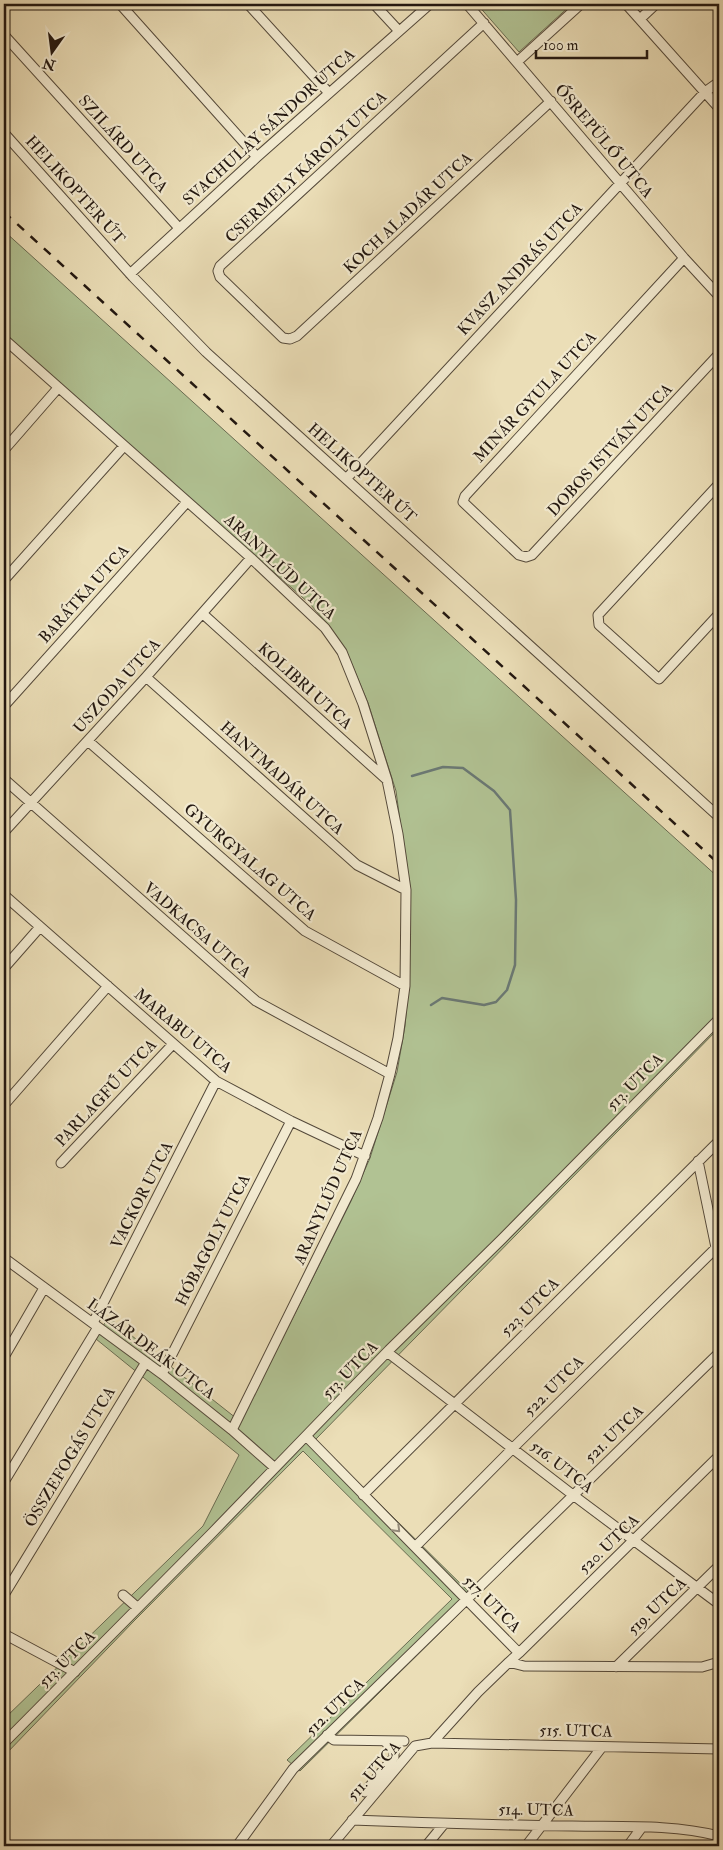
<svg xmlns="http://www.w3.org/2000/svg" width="723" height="1850" viewBox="0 0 723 1850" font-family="'IM FELL Double Pica',serif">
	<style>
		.green { fill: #b1c293; stroke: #6a6c52 }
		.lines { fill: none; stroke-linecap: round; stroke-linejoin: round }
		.stream { stroke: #6b7974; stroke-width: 2.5 }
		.minor-casing { stroke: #54493a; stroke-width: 11 }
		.minor { stroke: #f2ead0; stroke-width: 9 }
		.rail { stroke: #221710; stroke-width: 2.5; stroke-dasharray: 9 9; stroke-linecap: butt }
		.oneway { stroke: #948b7a }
		.labels { text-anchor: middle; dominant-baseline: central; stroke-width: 4.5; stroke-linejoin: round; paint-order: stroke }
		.street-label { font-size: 16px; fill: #221710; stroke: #f2ead0 }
	</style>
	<rect width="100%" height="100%" fill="#ebdeb7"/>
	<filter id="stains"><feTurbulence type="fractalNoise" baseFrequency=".004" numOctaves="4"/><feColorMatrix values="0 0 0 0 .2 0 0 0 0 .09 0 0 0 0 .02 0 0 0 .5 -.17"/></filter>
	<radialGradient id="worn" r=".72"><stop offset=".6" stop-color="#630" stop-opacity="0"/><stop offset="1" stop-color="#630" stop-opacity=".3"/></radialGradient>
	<path class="green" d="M477 4H572L519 52Z
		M4 231 719 878V1028L315 1440 475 1598 300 1771 287 1760 452 1599 303 1451 134 1621 4 1756V1719L203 1526 239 1455 96 1339 108 1317 241 1422 351 1201 370 1158 397 1072 405 1026 409 981V888L396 791 368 703 346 650 329 626 310 604 4 334Z"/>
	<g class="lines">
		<path class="stream" d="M412 776 443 767 463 768 494 791 510 810 516 900 515 965 507 990 496 1002 484 1005 442 998 431 1005"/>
		<g class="minor-casing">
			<path id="minor" d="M120 4 257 157
				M248 4 329 93
				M374 4 399 31
				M467 4 684 258 719 296
				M626 4 719 108
				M640 19 656 4
				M484 23 220 266 218 271 220 277 283 338 290 339 297 336 551 101
				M4 35 179 228
				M517 62 581 4
				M4 133 133 277 206 352 719 817
				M684 258 465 496 463 502 519 555 526 557 532 555 719 354
				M130 274 257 157 430 4
				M4 339 251 558 325 628 342 652 363 704 387 780 398 834 406 890 405 986 398 1038 390 1074 378 1118 356 1179 232 1430
				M4 450 58 388
				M346 479 705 92 719 82
				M719 484 598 615 599 625 659 679 719 614
				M4 580 124 446
				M203 614 387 780
				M146 677 357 865 406 890
				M4 706 187 502
				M88 741 305 931 405 986
				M4 779 256 1001 390 1074
				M4 832 146 677 251 558
				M4 895 216 1081 291 1121 365 1156
				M4 968 40 927
				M4 1105 108 986
				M698 1161 719 1262
				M61 1163 173 1044
				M4 1258 162 1374 232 1430 275 1468
				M93 1323 216 1081
				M387 1352 573 1495 719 1604
				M4 1357 44 1288
				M162 1374 291 1121
				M307 1437 519 1653 509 1662 524 1666 702 1667 719 1662
				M4 1482 98 1327
				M363 1495 719 1141
				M415 1547 513 1448 716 1248
				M4 1595 146 1362
				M123 1595 138 1608
				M4 1634 75 1672
				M519 1653 719 1456
				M616 1667 719 1566
				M327 1735 334 1740 404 1741
				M4 1743 212 1533 389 1350 502 1239 719 1019
				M432 1743 719 1749
				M365 1792 394 1757V1749L384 1741
				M352 1820C425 1823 499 1825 572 1826 621 1827 672 1824 719 1836
				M237 1846 293 1769 719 1353
				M331 1846 415 1746 432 1743 478 1692 509 1662
				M426 1846 444 1824
				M526 1846 602 1747
				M628 1846 642 1827"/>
		</g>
		<use href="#minor" class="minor"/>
		<path class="rail" d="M4 212 719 864"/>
	</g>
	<defs><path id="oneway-chevron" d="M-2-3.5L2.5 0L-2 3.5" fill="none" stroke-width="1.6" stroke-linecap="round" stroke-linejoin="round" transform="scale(1.25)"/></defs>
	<use class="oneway" href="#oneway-chevron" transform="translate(397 1529) rotate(45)"/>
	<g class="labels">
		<g class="street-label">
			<text transform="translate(269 127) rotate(-42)">SVACHULAY SÁNDOR UTCA</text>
			<text transform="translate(604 141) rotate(50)">ŐSREPÜLŐ UTCA</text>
			<text transform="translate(123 144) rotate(48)">SZILÁRD UTCA</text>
			<text transform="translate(306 167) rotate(-43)">CSERMELY KÁROLY UTCA</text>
			<text transform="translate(75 190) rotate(48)">HELIKOPTER ÚT</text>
			<text transform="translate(408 213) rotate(-43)">KOCH ALADÁR UTCA</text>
			<text transform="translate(520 269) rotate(-47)">KVASZ ANDRÁS UTCA</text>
			<text transform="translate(535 397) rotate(-47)">MINÁR GYULA UTCA</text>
			<text transform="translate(610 450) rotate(-47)">DOBOS ISTVÁN UTCA</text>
			<text transform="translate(362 473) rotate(42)">HELIKOPTER ÚT</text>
			<text transform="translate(280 567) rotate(43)">ARANYLÚD UTCA</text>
			<text transform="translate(84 594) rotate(-48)">BARÁTKA UTCA</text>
			<text transform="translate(117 686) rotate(-48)">USZODA UTCA</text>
			<text transform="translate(305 686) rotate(42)">KOLIBRI UTCA</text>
			<text transform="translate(282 778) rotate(42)">HANTMADÁR UTCA</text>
			<text transform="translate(250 862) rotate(41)">GYURGYALAG UTCA</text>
			<text transform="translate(197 930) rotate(41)">VADKACSA UTCA</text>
			<text transform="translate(183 1031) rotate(40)">MARABU UTCA</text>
			<text transform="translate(635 1082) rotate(-45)">513. UTCA</text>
			<text transform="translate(106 1093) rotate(-47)">PARLAGFŰ UTCA</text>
			<text transform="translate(142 1195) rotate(-63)">VACKOR UTCA</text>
			<text transform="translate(328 1197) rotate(-66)">ARANYLÚD UTCA</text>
			<text transform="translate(213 1240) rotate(-63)">HÓBAGOLY UTCA</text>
			<text transform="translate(530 1307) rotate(-45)">523. UTCA</text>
			<text transform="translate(151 1349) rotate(37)">LÁZÁR DEÁK UTCA</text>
			<text transform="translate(350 1370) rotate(-46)">513. UTCA</text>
			<text transform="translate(554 1386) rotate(-45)">522. UTCA</text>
			<text transform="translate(614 1434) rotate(-44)">521. UTCA</text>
			<text transform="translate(70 1457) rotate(-59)">ÖSSZEFOGÁS UTCA</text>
			<text transform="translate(562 1467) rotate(38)">516. UTCA</text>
			<text transform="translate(609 1544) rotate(-44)">520. UTCA</text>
			<text transform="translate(492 1604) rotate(45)">517. UTCA</text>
			<text transform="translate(657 1606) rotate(-44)">519. UTCA</text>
			<text transform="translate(67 1659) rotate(-45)">513. UTCA</text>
			<text transform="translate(335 1707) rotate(-44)">512. UTCA</text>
			<text transform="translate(576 1731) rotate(1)">515. UTCA</text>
			<text transform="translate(374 1771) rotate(-49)">511. UTCA</text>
			<text transform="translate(536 1810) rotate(1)">514. UTCA</text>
		</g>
	</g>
	<rect width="723" height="1850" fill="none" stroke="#ebdeb7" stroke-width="20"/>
	<rect x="5" y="5" width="713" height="1840" fill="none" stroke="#221710" stroke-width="2.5"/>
	<rect x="10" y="10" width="703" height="1830" fill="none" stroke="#221710"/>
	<g transform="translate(52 52) rotate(194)" stroke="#f2ead0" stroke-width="4" paint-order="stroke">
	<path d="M0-4L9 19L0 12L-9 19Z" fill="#221710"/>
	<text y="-8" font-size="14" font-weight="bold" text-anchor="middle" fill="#221710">N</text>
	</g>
	<path d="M536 50v8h111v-8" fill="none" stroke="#221710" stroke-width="2.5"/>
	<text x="543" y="50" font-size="15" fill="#221710" stroke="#f2ead0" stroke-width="4" paint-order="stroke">100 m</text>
	<rect width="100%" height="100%" filter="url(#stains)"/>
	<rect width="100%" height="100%" fill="url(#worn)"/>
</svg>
